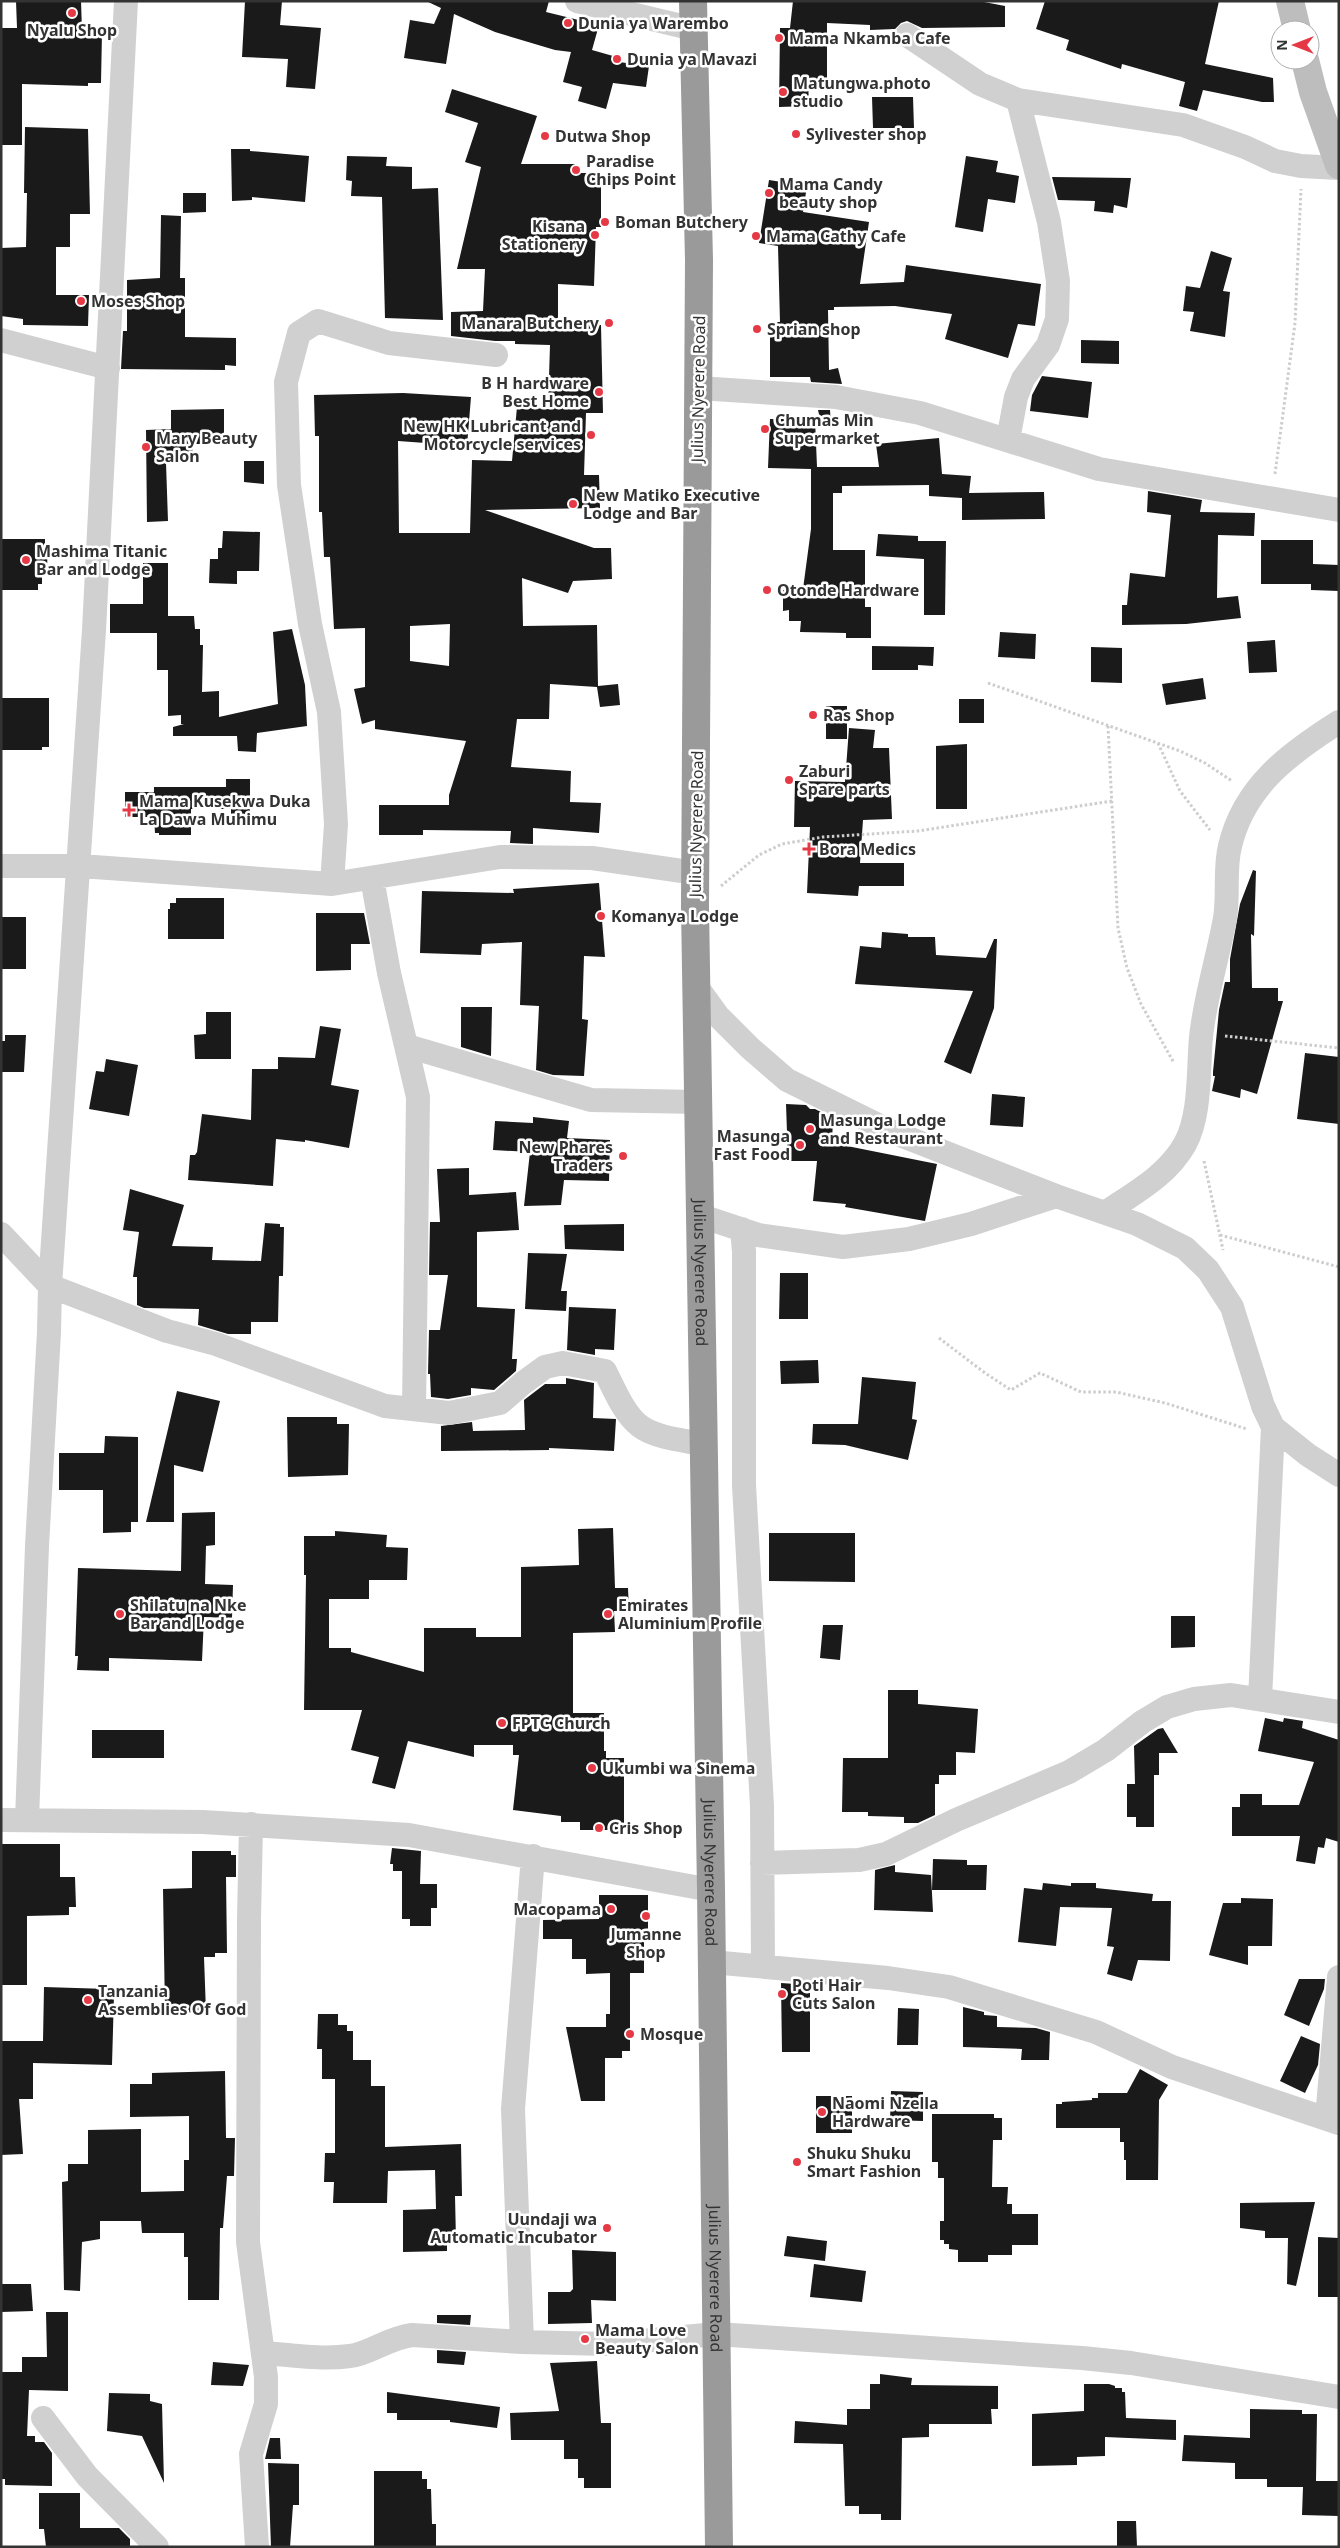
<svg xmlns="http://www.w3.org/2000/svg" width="1340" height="2548" viewBox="0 0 1340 2548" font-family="'Noto Sans',sans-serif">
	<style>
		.building { fill: #1a1a1a; fill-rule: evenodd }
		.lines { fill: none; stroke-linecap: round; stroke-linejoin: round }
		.path { stroke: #cdcdcd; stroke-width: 3; stroke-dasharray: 2.5 2.5; stroke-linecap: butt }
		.street { stroke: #d0d0d0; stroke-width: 24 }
		.secondary { stroke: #bdbdbd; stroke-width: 28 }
		.highway { stroke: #9a9a9a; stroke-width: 28 }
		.poi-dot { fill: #e63946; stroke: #fff; stroke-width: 2 }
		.labels { text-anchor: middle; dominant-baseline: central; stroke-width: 5; stroke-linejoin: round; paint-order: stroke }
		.poi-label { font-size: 16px; font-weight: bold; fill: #333; stroke: #fff; text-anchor: start }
		.street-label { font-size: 16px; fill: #333; stroke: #fff }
	</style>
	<rect width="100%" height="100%" fill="#fff"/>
	<path class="building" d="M16 1H81L82 31 102 32 101 83H88V86L22 84V145H1V28H17Z
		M245 1H282L280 25 321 28 315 89 286 87 288 59 242 57Z
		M426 1H549L546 12 599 25 592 50 620 58 619 62 649 66 646 87 613 83 606 109 578 101 582 87 563 82 571 52 555 50 495 32 454 14 446 64 404 58 410 20 434 24 441 8Z
		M793 1H979L1005 6V27L922 28 907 21 901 23 895 29 870 30V25L827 23V79H808L809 106 779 107 780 28H790Z
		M1045 1H1219L1205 64 1273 78 1274 102H1262L1203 90 1197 111 1179 106 1185 82 1122 64 1121 69 1066 50 1069 40 1036 29Z
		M452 89 537 116 521 164H575V173H601V227H596L594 286 558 284V323L601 325 603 413H586L584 475H599L600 508 485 510 594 548H611L612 579 573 581 568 593 522 578 523 626 597 625 598 686 618 684 620 705 600 707 597 687 550 684 549 719H517L511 767 571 771 570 802 601 803 599 833 533 828V844L510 843 511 831 423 830V835H379V805H449V795L466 741 375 729V720L362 724 354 689 365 687V628L334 629 330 557H324L322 512H319V436H315L314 395 403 393 471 397 467 446 398 441 399 533H470L472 460 512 461 517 407 548 409 550 345 515 344V341H495L451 336V312L483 311 485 269H457L481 167 465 162 478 123 445 112ZM450 624 449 666 410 661V626Z
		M872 97H913L914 128H873Z
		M25 127 88 129 90 214H70V247H56V295H89L88 326 23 325V319L1 316V248L26 247 27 193H24Z
		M231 149H250V151L309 156 305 202 252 197V200L232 201Z
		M347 156 387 157 386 166 412 167V189L438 188 443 320 385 318 382 197 351 196 352 181 346 180Z
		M966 156 998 161 996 172 1019 176 1015 203 988 199 983 232 955 227Z
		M1052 177 1131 178 1127 208 1114 205 1113 213 1094 211 1095 201 1058 200Z
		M769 180 807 186 803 212 869 222 860 284 904 282 906 265 1041 284 1035 326 1018 324 1008 358 945 339 952 314 895 306 834 307V310H828L829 370 838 368 842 384 811 382 810 377H770V322H780L778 246 759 243Z
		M183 193H206V212L183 213Z
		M161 215 181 216 180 278H185V337L236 338V366L225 365V370L121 369 123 331H127V280L160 278Z
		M1211 251 1232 258 1223 291 1230 292 1225 337 1190 331 1194 312 1183 311 1186 286 1200 288Z
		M1081 340 1119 341V364L1081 363Z
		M1042 376 1092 382 1088 418 1030 411 1032 395Z
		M224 409V444H192L193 457H168V463H166L168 521 147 522 146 430 171 429V410Z
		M818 410H830L831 426 822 427Z
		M770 419H815L817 467H879L876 444 939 438 942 474 971 476 969 493 1044 492 1045 519 962 520V498L929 496V485L842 486V493H833V550H865V607H871V638H846V633L800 632 801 621H789V610L783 611V590L803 589 811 529V469L768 468Z
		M244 461H264V484L244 482Z
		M1148 491 1202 500 1200 512 1255 513 1254 536 1218 535 1217 598 1238 596 1241 618 1186 624 1122 625V605H1127L1130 573 1165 577 1171 515 1147 512Z
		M223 531 260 532 259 571H237V584L209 583 210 559H218V548H222Z
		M878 534 918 536V541H946L945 615H924V559L876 556Z
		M1 539H45V544H48L47 568H42V584H38V590H1Z
		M1261 540H1313V564L1339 565V591L1311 590V584H1261Z
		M143 563H168V616H194L195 629H200V645H203L202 692 219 691V717L278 704 273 632 292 629 305 685 307 726 257 733 256 752 238 751 237 736H173V727L184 724H181V715L168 716V670H157V633H110V604H143Z
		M1000 632 1036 634 1035 659 998 657Z
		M1275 640 1277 672 1249 673 1247 642Z
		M872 646 934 647 933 666 918 665V670H872Z
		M1091 647 1122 648V683L1091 682Z
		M1203 678 1206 699 1166 705 1162 684Z
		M1 698H49V747H42V750H1Z
		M959 699H984V723H959Z
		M826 706H847V739H826Z
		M849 728 875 730 873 748H889L892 819 863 820 860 863H904V886H859L858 896 807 893 810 827H794L795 781 845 782Z
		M967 744V809H936V746Z
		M226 779H250V821H231V809H191V835H159V833H155L154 817H125V792H154V787H226Z
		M1253 870 1256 871 1254 936 1251 934 1252 988H1278V1001H1283L1257 1094 1241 1089 1240 1098 1212 1091 1215 1076H1213V1072L1219 1010 1225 982H1230V959L1240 904Z
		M599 883 605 957 584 956 582 1019 588 1020 584 1076 553 1075 536 1070 539 1006 520 1005 522 942 482 944 481 955 420 953 422 891 514 893 513 889Z
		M176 898H224V939H168V909H170V903H176Z
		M316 913H364L370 944H351V970L316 971Z
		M1 917H26V969H1Z
		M882 932 908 934V937H935L936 955 986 958 994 939H997L994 1008 971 1074 944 1062 973 991 855 984 860 946 881 948Z
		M461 1007H492L491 1056 461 1047Z
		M206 1012H231V1059H195L194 1035 206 1034Z
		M320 1026 341 1029 331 1085 359 1090 349 1148 305 1140V1142L276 1139 273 1186 188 1180 190 1155H195L197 1152 202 1114 251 1120 252 1069H278V1057L315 1058Z
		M5 1035H26L24 1072H1V1041H5Z
		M1305 1053 1339 1057V1124L1297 1119Z
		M106 1059 138 1065 129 1116 89 1109 96 1071 104 1072Z
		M992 1094 1025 1097 1023 1127 990 1125Z
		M786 1104 806 1105 810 1109H815L833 1118 832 1143 937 1164 925 1221 845 1207 846 1204 813 1201 817 1161H788Z
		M533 1117 569 1121 567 1138 610 1140 609 1181 564 1180 561 1205 524 1206 530 1152 493 1150 495 1121 533 1123Z
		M469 1168V1195L516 1192 519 1230 477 1232V1307L515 1309 512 1359H517L516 1371 494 1390 471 1388V1395L448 1399 431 1397 430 1374H428L429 1330H440L448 1275H429L430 1222H440L437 1169Z
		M130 1189 184 1205 172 1246 213 1247 212 1260 261 1261 265 1223 280 1224V1227H284L283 1276H279L278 1322H251V1334H228L198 1325 199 1309 144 1308 137 1305V1277H133L139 1232 123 1230Z
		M624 1224V1251L565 1249 564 1225Z
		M528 1253 567 1254 561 1291H567L566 1311 525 1309Z
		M780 1273H808V1319H779Z
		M569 1307 616 1309 614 1350 595 1349V1355L567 1350Z
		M818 1360 819 1383 781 1384 780 1361Z
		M862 1377 916 1382 912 1419 917 1420 908 1460 845 1445 812 1444 813 1424H858Z
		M566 1378 594 1383 593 1418 616 1419 614 1451 549 1448V1450L441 1451V1426L472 1422 473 1431 525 1430 524 1400 545 1384H566Z
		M177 1391 220 1401 203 1472 174 1465V1522H146Z
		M287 1417H337V1424H349L348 1475 288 1477Z
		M105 1436 138 1437V1522H131V1532L103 1533V1490H59V1453H104Z
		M215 1512V1545L206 1546 205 1584 233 1585 232 1618 204 1617 202 1661 109 1658V1671L77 1670 78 1656H75L78 1568 181 1571 182 1513Z
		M613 1528 615 1588H628L629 1611H614L615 1632 573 1633V1713H604V1751H606V1758H624V1830H580V1822H561V1816L513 1810 519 1755H513V1745H474V1757L408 1741 395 1789 372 1783 379 1757 351 1750 362 1710H304L306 1575H304V1536H335V1531L387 1535 386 1547 408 1548 407 1580H369V1599H329V1648H351V1652L424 1672V1628H476V1637H521V1567L579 1565 578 1529Z
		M769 1533H855V1582L769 1581Z
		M1171 1616H1195V1647L1171 1648Z
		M823 1625H843L840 1660 820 1658Z
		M888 1690H918V1704L978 1709 975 1753 956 1752V1775H939V1784H935V1815L918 1823H904V1817L868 1816V1812H842L843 1758H888Z
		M1265 1718 1283 1722 1284 1718 1303 1721 1302 1728 1339 1740V1842L1326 1838 1324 1848 1318 1847 1315 1864 1296 1861 1300 1836H1232V1807H1240V1794H1262V1805H1299L1314 1762 1258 1751Z
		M1163 1728 1178 1753H1159V1775H1154V1827H1136V1817H1127V1784H1135L1134 1746 1158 1729Z
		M92 1730H164V1758H92Z
		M1 1844H60V1877H75L76 1907H69V1915L27 1916V1985H1Z
		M392 1848 421 1851 420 1884H437V1908H431V1926H410V1919H402V1871H393V1864H390Z
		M192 1851H231V1855H236V1877H226L227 1953H215V1957H204L206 2012 165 2013 163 1889 192 1888Z
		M933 1859 967 1860V1865H987L986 1890H932Z
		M895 1865V1872L931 1875 933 1912 874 1910 875 1870Z
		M1043 1883 1071 1886V1883H1096V1888L1153 1894 1152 1901H1171L1170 1961 1138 1960 1132 1981 1107 1974 1114 1947 1107 1946 1112 1908 1060 1907 1056 1946 1018 1942 1024 1888 1042 1890Z
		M599 1895H648V1941H644V1973H630V2051H622V2058H605V2101H581L566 2027H606V2014H610V1973L586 1974V1959H572V1939H543V1920L599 1919Z
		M1241 1898 1273 1899 1272 1946H1248V1965L1209 1955 1223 1903H1241Z
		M1299 1979H1325L1324 1989 1309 2026 1284 2015Z
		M781 1983 810 1985V2052H782Z
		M44 1987 108 1989V1995H114L112 2065 33 2063V2099H19L23 2154 1 2155V2041H43Z
		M963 2007 984 2012V2015L997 2016V2027L1036 2028 1050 2032 1049 2060H1021L1022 2049 963 2047Z
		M898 2008 919 2009 918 2045H897Z
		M318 2014H338V2025H347V2031H353V2060H371V2086H385V2147L461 2144 462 2196H455L456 2241H447V2251L403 2252V2210L436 2209 435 2170 388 2171 387 2203H333L334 2182H324L325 2153H335V2079H322V2049H317Z
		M1301 2036 1320 2044 1318 2065 1305 2093 1280 2081Z
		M1140 2069 1168 2085 1159 2100 1158 2180H1126V2160H1124V2142H1120V2128H1056V2104H1062V2102L1092 2100V2098H1098V2093H1127Z
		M225 2071 226 2138H235L234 2176H227L223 2228H220L219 2300H188V2257H184V2233H142L141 2221H100V2239L82 2242 80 2291 64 2290 62 2182 68 2181V2164H88V2130L141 2129V2192L184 2191V2160H189V2116L130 2117V2084H152V2073Z
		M891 2091 923 2092V2121L890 2120Z
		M816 2096H852V2133H816Z
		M932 2114H994V2118H1002V2140H993L992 2187H1008L1007 2204H1012V2214H1038V2245H1012V2255H988V2262H958V2250L949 2249V2244H944V2240H940V2221H944V2178H938V2162H932Z
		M1315 2202 1296 2286 1287 2284 1288 2238H1265V2231L1240 2228V2203Z
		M787 2236 827 2241 825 2261 784 2256Z
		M1318 2237 1339 2238V2297H1318Z
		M572 2250 616 2252V2301L591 2300 592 2323 548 2324V2292H570L573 2289Z
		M814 2264 866 2271 862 2302 810 2297Z
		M1 2284H31L33 2311 1 2312Z
		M46 2312H68V2391L29 2390 27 2436H35V2442H44L52 2453V2486L5 2485V2479H1V2372H22V2357H47Z
		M437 2315H471L470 2325 437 2323Z
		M437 2350 466 2352 464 2365 437 2363Z
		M597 2361 601 2423H611V2488H584V2478H578V2459H564V2440H511L510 2413 559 2411 550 2363Z
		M213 2362 249 2365 243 2386 211 2385Z
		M880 2374 912 2378 911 2385 998 2386V2409H991L992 2424H929V2437L902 2438 901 2520H881V2514H859V2506H845L843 2444 794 2443 795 2421 847 2425V2409H870V2384H880Z
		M1084 2384H1109L1115 2386V2388H1122V2392H1125L1126 2418 1176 2420V2440L1105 2437V2456L1077 2457V2465L1032 2466V2414L1084 2411Z
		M387 2392 500 2407 497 2428 450 2422V2420H397V2413H387Z
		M109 2393 150 2394V2401L162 2404 164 2483 142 2436 107 2431Z
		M1250 2409 1302 2410V2414H1317L1316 2481H1339V2516L1302 2515 1303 2487H1267V2479H1235V2463L1182 2461 1184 2435 1250 2438Z
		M270 2438H280L281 2459H265Z
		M268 2463 299 2464V2505H293L290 2547H271Z
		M374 2471H422V2479H427V2489H431L432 2524H436V2547H374Z
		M39 2493H80V2528H119L130 2539V2547H46L44 2529H39Z
		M1117 2521H1136L1137 2547H1117Z"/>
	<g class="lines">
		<path class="path" d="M1275 474 1295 323 1301 189
			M988 683 1180 751 1205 763 1232 781
			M1108 726 1118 928 1127 968 1141 1004 1174 1063
			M1158 743 1180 791 1210 830
			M721 886 759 855 782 844 823 837 918 831 1112 801
			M1225 1036 1339 1048
			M1204 1161 1223 1250
			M1220 1235 1339 1267
			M939 1338 985 1373 1011 1390 1040 1373 1081 1392H1116L1165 1403 1247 1429"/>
		<path class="street" d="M577 1 694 29
			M907 35 980 84 1018 100 1183 125 1245 147 1275 161 1301 166 1339 168
			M1 340 108 368
			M698 388 836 397 920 413 1099 469 1339 510
			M1008 440 1016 397 1023 379 1048 345 1057 319 1058 281 1049 222 1018 100
			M1 866H80L332 884 500 857 592 858 696 873
			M372 878 389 973 418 1097 414 1409
			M332 884 336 824 329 712 310 624 289 485 286 382 299 333 318 321 389 343 496 355
			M697 987 718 1016 750 1048 787 1080 890 1131 1056 1196 1137 1224 1185 1248 1208 1270 1232 1307 1263 1406 1273 1427 1308 1455 1339 1475
			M407 1046 591 1100 699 1102
			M1105 1213C1134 1193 1167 1176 1185 1144 1201 1115 1198 1070 1201 1037 1205 998 1218 957 1225 918 1229 895 1224 870 1230 846 1244 786 1290 753 1339 722
			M701 1216 758 1235 843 1247 909 1239 971 1224 1056 1196
			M742 1229 744 1252V1485L762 1806 763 1966
			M1 1234 50 1286 167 1331 216 1344 385 1406 449 1413 500 1403 523 1383 545 1367 563 1363 605 1371C634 1432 637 1433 703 1444
			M1260 1699 1273 1427
			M1 1820 203 1822 409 1835 711 1890
			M27 1820 37 1546 49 1332 50 1286 94 630 126 1
			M251 1824 249 1919 248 2242 266 2377V2404L251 2454 257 2547
			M762 1863 859 1860 886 1854 956 1820 1069 1772 1106 1750 1142 1722 1167 1707 1194 1699 1231 1695 1339 1712
			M711 1962 888 1978 949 1987 1096 2032 1172 2067 1339 2123
			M1327 2119 1339 1977
			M522 2342 513 2109 533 1856
			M264 2353C292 2355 322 2360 350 2356 369 2354 388 2338 412 2335L522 2342 609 2344 716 2334 1082 2358 1131 2363 1339 2397
			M43 2418 87 2476 157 2547"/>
		<path class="secondary" d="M1290 1 1297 30
			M1305 60 1313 92 1339 165"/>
		<path class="highway" id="s1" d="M693 1 699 260 695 907 711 1890 719 2547"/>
	</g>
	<g class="poi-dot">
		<circle cx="72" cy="13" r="5"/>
		<circle cx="568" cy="23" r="5"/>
		<circle cx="779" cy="38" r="5"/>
		<circle cx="617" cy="59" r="5"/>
		<circle cx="783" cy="92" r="5"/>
		<circle cx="796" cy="134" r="5"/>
		<circle cx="545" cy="136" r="5"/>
		<circle cx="576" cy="170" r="5"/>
		<circle cx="769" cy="193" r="5"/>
		<circle cx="605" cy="222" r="5"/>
		<circle cx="595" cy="235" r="5"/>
		<circle cx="756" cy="236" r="5"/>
		<circle cx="81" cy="301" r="5"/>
		<circle cx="609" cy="323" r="5"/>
		<circle cx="757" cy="329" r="5"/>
		<circle cx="599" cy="392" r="5"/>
		<circle cx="765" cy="429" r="5"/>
		<circle cx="591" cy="435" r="5"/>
		<circle cx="146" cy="447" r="5"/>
		<circle cx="573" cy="504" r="5"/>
		<circle cx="26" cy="560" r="5"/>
		<circle cx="767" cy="590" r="5"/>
		<circle cx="813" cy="715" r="5"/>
		<circle cx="789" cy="780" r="5"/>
		<path d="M126.5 802.5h5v5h5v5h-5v5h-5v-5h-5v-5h5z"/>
		<path d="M806.5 841.5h5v5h5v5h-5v5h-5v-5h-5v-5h5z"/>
		<circle cx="601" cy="916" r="5"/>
		<circle cx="810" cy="1129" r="5"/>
		<circle cx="800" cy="1145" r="5"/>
		<circle cx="623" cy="1156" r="5"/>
		<circle cx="120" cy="1614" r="5"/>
		<circle cx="608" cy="1614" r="5"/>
		<circle cx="502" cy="1723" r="5"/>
		<circle cx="592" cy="1768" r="5"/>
		<circle cx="599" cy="1828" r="5"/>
		<circle cx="611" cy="1909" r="5"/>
		<circle cx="646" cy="1916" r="5"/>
		<circle cx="782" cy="1994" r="5"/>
		<circle cx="88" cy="2000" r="5"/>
		<circle cx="630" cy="2034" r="5"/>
		<circle cx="822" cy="2112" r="5"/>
		<circle cx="797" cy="2162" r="5"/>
		<circle cx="607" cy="2228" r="5"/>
		<circle cx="585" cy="2339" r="5"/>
	</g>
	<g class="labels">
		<g class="poi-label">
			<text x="578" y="23">Dunia ya Warembo</text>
			<text x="72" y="30" text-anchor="middle">Nyalu Shop</text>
			<text x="789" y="38">Mama Nkamba Cafe</text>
			<text x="627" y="59">Dunia ya Mavazi</text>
			<text x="793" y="83">Matungwa.photo<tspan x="793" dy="18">studio</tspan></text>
			<text x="806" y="134">Sylivester shop</text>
			<text x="555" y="136">Dutwa Shop</text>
			<text x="586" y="161">Paradise<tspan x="586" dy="18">Chips Point</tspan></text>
			<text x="779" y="184">Mama Candy<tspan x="779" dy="18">beauty shop</tspan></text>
			<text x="615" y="222">Boman Butchery</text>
			<text x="585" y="226" text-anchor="end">Kisana<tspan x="585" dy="18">Stationery</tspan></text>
			<text x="766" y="236">Mama Cathy Cafe</text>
			<text x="91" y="301">Moses Shop</text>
			<text x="599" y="323" text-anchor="end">Manara Butchery</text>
			<text x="767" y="329">Sprian shop</text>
			<text x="589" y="383" text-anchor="end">B H hardware<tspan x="589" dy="18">Best Home</tspan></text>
			<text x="775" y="420">Chumas Min<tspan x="775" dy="18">Supermarket</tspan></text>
			<text x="581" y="426" text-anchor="end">New HK Lubricant and<tspan x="581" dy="18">Motorcycle services</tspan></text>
			<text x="156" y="438">Mary Beauty<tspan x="156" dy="18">Salon</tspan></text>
			<text x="583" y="495">New Matiko Executive<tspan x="583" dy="18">Lodge and Bar</tspan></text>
			<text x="36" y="551">Mashima Titanic<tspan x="36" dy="18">Bar and Lodge</tspan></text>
			<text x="777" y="590">Otonde Hardware</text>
			<text x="823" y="715">Ras Shop</text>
			<text x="799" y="771">Zaburi<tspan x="799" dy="18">Spare parts</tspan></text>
			<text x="139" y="801">Mama Kusekwa Duka<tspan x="139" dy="18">La Dawa Muhimu</tspan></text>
			<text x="819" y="849">Bora Medics</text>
			<text x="611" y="916">Komanya Lodge</text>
			<text x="820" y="1120">Masunga Lodge<tspan x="820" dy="18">and Restaurant</tspan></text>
			<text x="790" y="1136" text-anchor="end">Masunga<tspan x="790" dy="18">Fast Food</tspan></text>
			<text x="613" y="1147" text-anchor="end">New Phares<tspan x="613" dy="18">Traders</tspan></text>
			<text x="130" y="1605">Shilatu na Nke<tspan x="130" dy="18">Bar and Lodge</tspan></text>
			<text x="618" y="1605">Emirates<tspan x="618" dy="18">Aluminium Profile</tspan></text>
			<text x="512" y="1723">FPTC Church</text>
			<text x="602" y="1768">Ukumbi wa Sinema</text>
			<text x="609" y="1828">Cris Shop</text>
			<text x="601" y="1909" text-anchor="end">Macopama</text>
			<text x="646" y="1934" text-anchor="middle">Jumanne<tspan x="646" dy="18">Shop</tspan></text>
			<text x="792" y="1985">Poti Hair<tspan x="792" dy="18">Cuts Salon</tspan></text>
			<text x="98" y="1991">Tanzania<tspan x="98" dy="18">Assemblies Of God</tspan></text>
			<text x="640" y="2034">Mosque</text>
			<text x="832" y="2103">Naomi Nzella<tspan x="832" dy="18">Hardware</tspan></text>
			<text x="807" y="2153">Shuku Shuku<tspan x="807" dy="18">Smart Fashion</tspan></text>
			<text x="597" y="2219" text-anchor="end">Uundaji wa<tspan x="597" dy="18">Automatic Incubator</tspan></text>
			<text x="595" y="2330">Mama Love<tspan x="595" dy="18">Beauty Salon</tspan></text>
		</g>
		<g class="street-label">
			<text transform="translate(698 389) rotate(-89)">Julius Nyerere Road</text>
			<text transform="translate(696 824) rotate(-89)">Julius Nyerere Road</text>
			<text stroke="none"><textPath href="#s1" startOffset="1272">Julius Nyerere Road</textPath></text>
			<text stroke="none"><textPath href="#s1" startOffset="1872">Julius Nyerere Road</textPath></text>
			<text stroke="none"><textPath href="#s1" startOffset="2278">Julius Nyerere Road</textPath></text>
		</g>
	</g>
	<rect width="1340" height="2548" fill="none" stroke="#333333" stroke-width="5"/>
	<g transform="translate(1295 45) rotate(270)"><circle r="24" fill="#ffffff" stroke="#adadad"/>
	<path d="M0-4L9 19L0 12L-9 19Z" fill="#e63946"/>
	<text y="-8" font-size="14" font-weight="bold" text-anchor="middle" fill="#333333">N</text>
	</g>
</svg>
